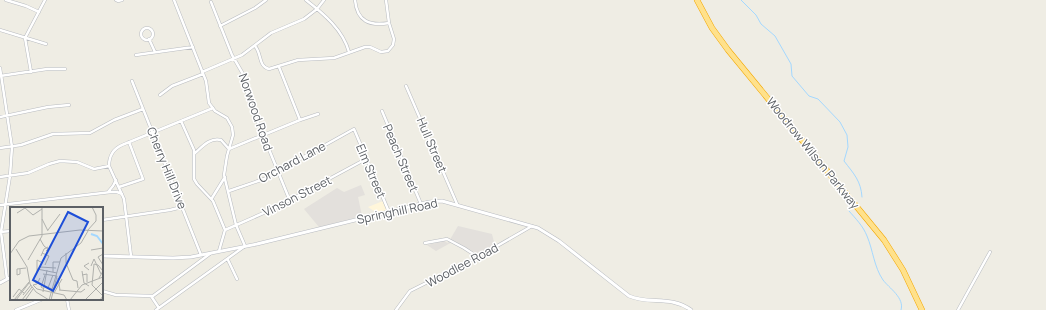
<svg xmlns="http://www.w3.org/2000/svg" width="1046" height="310" viewBox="0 0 1046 310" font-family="Manrope,sans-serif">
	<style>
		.commercial { fill: #fff6da }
		.industrial { fill: #e3e0dc }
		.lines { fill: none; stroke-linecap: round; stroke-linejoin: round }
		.stream { stroke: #a4d8ff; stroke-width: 1 }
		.street-casing { stroke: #b9bcc1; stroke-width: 3.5 }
		.secondary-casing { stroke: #b8bbc1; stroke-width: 4 }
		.highway-casing { stroke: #f3a700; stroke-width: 6 }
		.street { stroke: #fff; stroke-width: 2.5 }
		.secondary { stroke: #fff; stroke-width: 3 }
		.highway { stroke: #ffe18b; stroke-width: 5 }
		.labels { text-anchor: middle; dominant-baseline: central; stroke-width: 3; stroke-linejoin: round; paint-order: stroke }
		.street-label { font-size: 12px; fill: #5c6065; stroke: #fff }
		.inset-river { fill: none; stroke: #a4d8ff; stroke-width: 2 }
		.inset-road { fill: none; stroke: #b0b1ad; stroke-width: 1 }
		.view { fill: #1d4ed8; fill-opacity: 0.15; stroke: #1d4ed8; stroke-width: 2 }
		.inset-edge { fill: none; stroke: #5c6065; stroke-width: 2 }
	</style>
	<rect width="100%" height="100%" fill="#efede4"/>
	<path class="commercial" d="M383 201 387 210 377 213 368 207Z"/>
	<path class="industrial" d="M361 185 365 195 358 197 362 216 319 227 304 209 337 188 344 192Z
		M458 226 492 234 495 246 480 255 454 241 436 251 427 245 444 241 448 243Z"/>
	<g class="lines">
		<path class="stream" d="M741 0 756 15 761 24 775 36 791 64 792 76 809 96 818 99 840 122 847 135 848 147 844 161C854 174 861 181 862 197
			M849 211C856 219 863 226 867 236 873 250 874 267 883 280 889 288 905 298 901 310"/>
		<g class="street-casing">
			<path id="street" d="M6 0 26 6 39 12
				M116 0 118 1 122 0
				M306 0C324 14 343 30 349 52
				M355 0C357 22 370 26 389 23
				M211 2 232 55 243 74 249 100 290 201
				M220 26 255 8 266 0
				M141 34a6 6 0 1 1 12 0a6 6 0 1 1-12 0Z
				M0 30 46 44
				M149 39 155 52
				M255 46C262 54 258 66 269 69L298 60 334 58 365 47H370L381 52 388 51 393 45 394 39 389 23 386 0
				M136 55 193 47
				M279 67 300 120
				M0 68 12 147 10 176 1 232 7 279
				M31 72 25 38 45 0
				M202 72 242 55 271 33 304 19 317 9 324 0
				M0 76 47 69H65
				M132 81 201 255
				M406 86 457 204
				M160 95 172 86 203 74
				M382 111 421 204
				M0 117 48 107 69 105
				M181 121 194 150V179L197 184 213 201 225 230 219 251
				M0 148 21 145 53 134 90 133 114 120 143 109
				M195 153C202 147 210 137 221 140L229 149 300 120 318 114
				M0 177 28 173 49 164 60 161 77 162 94 169 109 166
				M119 187 143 179 129 142
				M229 191 264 179 354 129 389 212
				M108 192 113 186 116 180
				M212 198 225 177
				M0 205 111 192H117L122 194
				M102 220 170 210 182 207
				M225 230 275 208 366 159
				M0 232 11 231
				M425 243 447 239 464 248 478 257
				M131 256 124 199 109 166C109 157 113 149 122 145L213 108
				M228 260 237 279
				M102 291 116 295 153 296 211 253
				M151 296 159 308
				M67 299 69 310
				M16 310 43 299
				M156 310 245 246 236 225 224 175 227 156 233 135 232 127 227 118 215 111 209 103 206 81 174 0
				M396 310 410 291 478 257 532 226
				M958 310 990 252"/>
		</g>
		<g class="secondary-casing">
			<path id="secondary" d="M102 256 173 258 191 257 257 244 429 202 442 201 538 228 559 241 629 296C650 305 670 295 691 310
				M0 283 11 277"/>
		</g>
		<g class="highway-casing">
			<path id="highway" d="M697 0 712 28 728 50 884 240 903 270 922 310"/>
		</g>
		<use href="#street" class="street"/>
		<use href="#secondary" class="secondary"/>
		<use href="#highway" class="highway"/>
	</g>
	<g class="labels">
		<g class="street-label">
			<text transform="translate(256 112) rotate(71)">Norwood Road</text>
			<text transform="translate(432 145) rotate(67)">Hull Street</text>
			<text transform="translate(813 153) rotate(51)">Woodrow Wilson Parkway</text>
			<text transform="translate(401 158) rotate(67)">Peach Street</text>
			<text transform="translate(292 162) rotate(-28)">Orchard Lane</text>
			<text transform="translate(167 168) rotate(68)">Cherry Hill Drive</text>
			<text transform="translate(371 171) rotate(67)">Elm Street</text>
			<text transform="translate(297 196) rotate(-27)">Vinson Street</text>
			<text transform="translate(397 211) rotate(-12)">Springhill Road</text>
			<text transform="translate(462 265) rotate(-28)">Woodlee Road</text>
		</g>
	</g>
	<g transform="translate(10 207)">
		<rect width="93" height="93" fill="#efede4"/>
		<path class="inset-river" d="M81 27 87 29 93 37"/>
		<path class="inset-road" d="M7 6 15 1 23 8 32 2M32 12 38 24M38 23 50 7M77 24 86 14V8L82 0M30 32 34 39 38 42 36 44M6 42 17 60 20 77 26 85 39 93M81 43 93 41M32 46 39 49 35 58M56 46V56L63 73 67 74 68 81M0 47 9 34 19 29 70 23 93 24M31 49 34 42 38 40M18 53 32 29V0M93 58 88 50 93 47M81 59 84 52 91 67M30 60 46 61M10 62V67L7 68V62L16 61M27 62 47 66M79 63 74 59 79 56M72 64 74 76 79 79M27 65V53L31 55M43 65V55H50M33 67 47 69M72 68 77 67V75M30 71 27 77 23 78 27 82 54 88 57 93M48 71 50 83M89 71 93 64 88 58 84 57 82 78 93 89 90 93M25 75 42 82M38 81 43 68M34 82 31 80 35 68M49 83 71 85 75 82M33 85 37 63M44 86 52 72M13 88 21 78M3 90 9 82 14 86M16 92 23 82M4 93 19 75M6 93 19 76M12 93 22 80M39 93 51 51 71 36 78 24M41 93 47 69M60 93 72 78 93 70M75 93 93 75"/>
		<path class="view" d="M58 5 78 15 43 84 23 73Z"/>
		<rect width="93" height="93" class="inset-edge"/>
	</g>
</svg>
